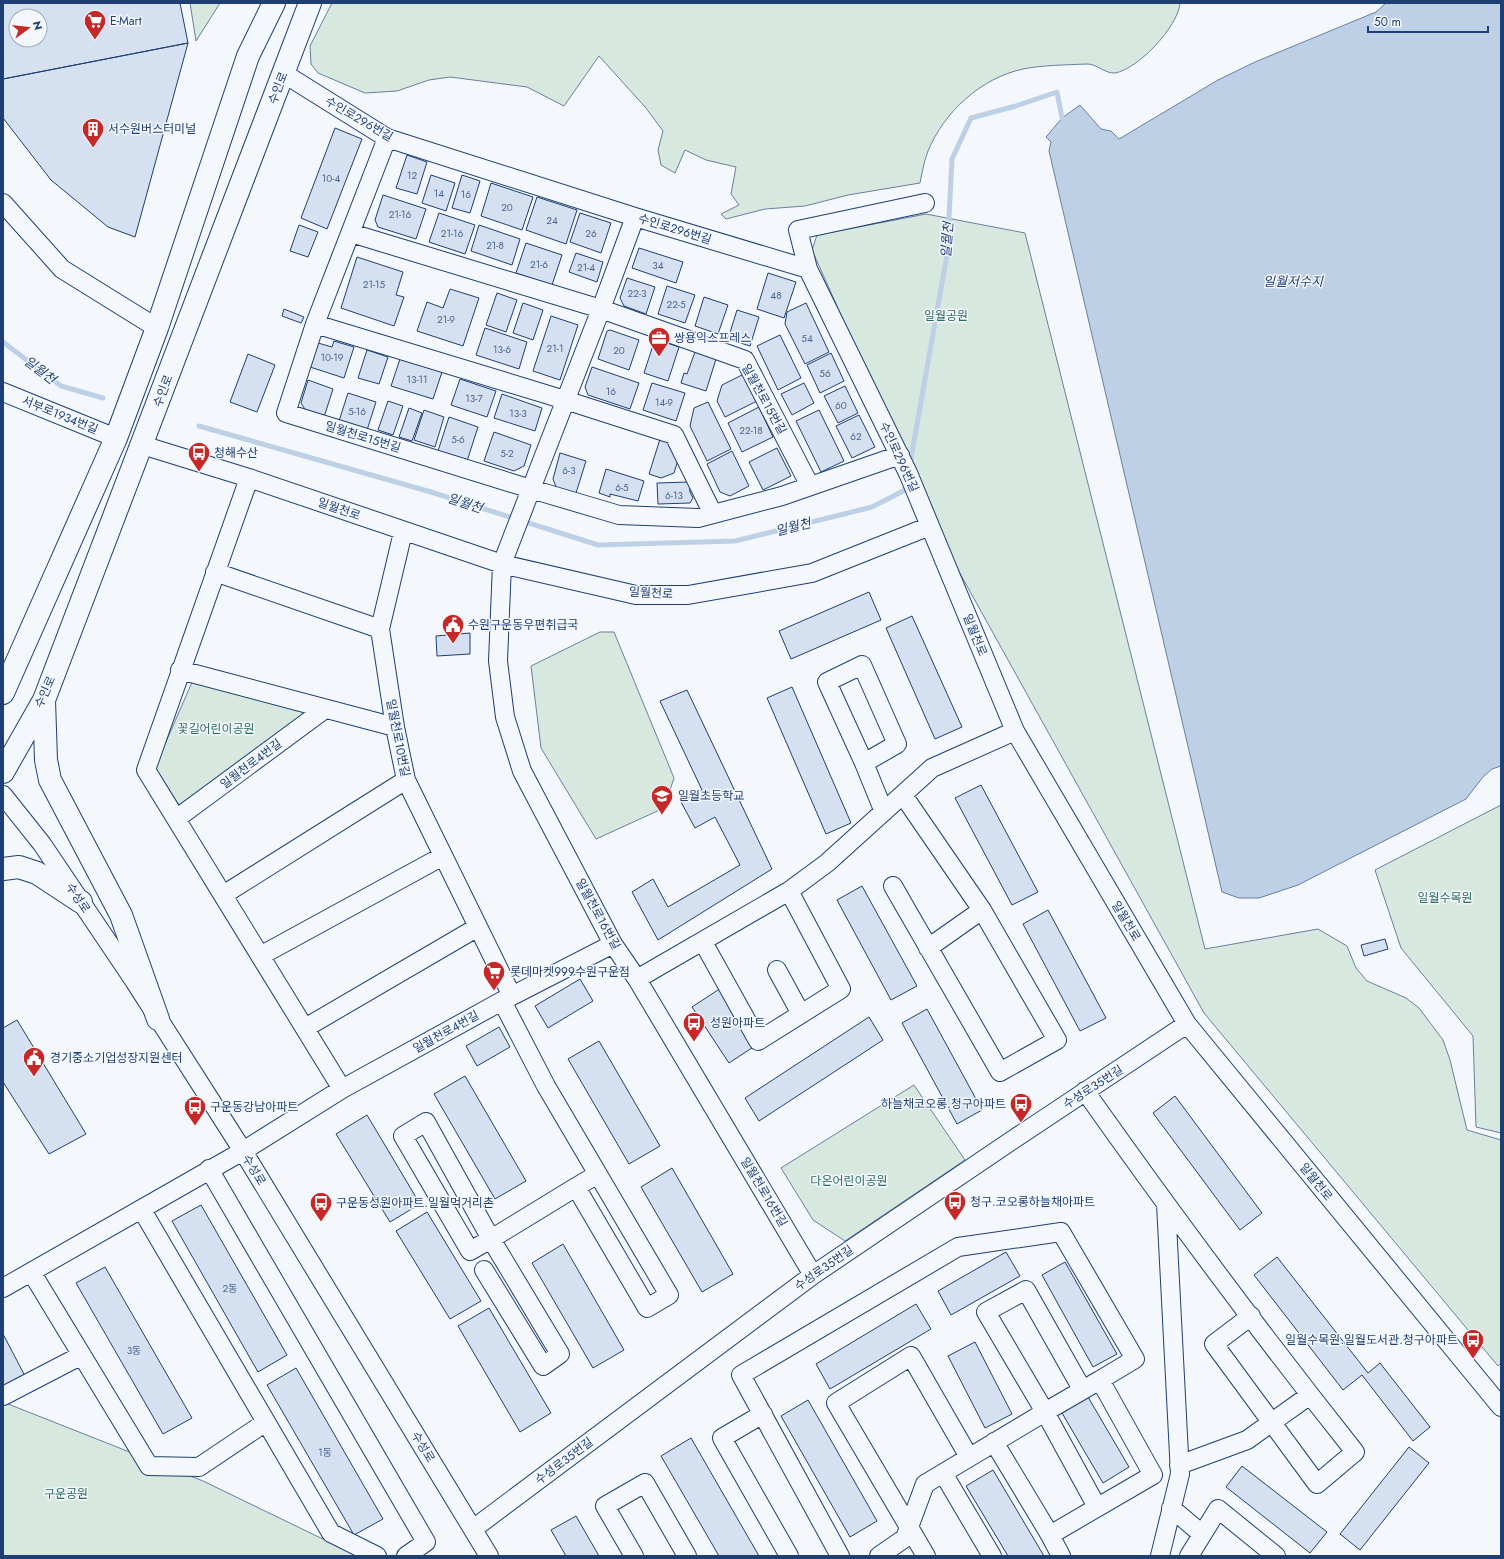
<svg xmlns="http://www.w3.org/2000/svg" width="1504" height="1559" viewBox="0 0 1504 1559" font-family="Jost,'Noto Sans KR',sans-serif">
	<style>
		.green { fill: #d7e8df; stroke: #687fa3 }
		.water { fill: #bed0e5; stroke: #687fa3 }
		.lines { fill: none; stroke-linecap: round; stroke-linejoin: round }
		.stream { stroke: #bed0e5; stroke-width: 5 }
		.building { fill: #d5e0f0; stroke: #1d3f73; fill-rule: evenodd }
		.minor-casing { stroke: #1d3f73; stroke-width: 20 }
		.major-casing { stroke: #1d3f73; stroke-width: 24 }
		.minor { stroke: #f4f7fb; stroke-width: 18 }
		.major { stroke: #f4f7fb; stroke-width: 22 }
		.labels { text-anchor: middle; dominant-baseline: central; stroke-width: 3; stroke-linejoin: round; paint-order: stroke }
		.number-label { font-size: 10px; fill: #4b6792 }
		.poi-label { font-size: 12px; fill: #1d3f73; stroke: #f4f7fb; text-anchor: start }
		.street-label { font-size: 12px; fill: #1d3f73; stroke: #f4f7fb }
		.park-label { font-size: 12px; fill: #2c6c60; stroke: #f4f7fb }
		.water-label { font-size: 13px; font-style: italic; fill: #1d3f73; stroke: #f4f7fb }
	</style>
	<rect width="100%" height="100%" fill="#f4f7fb"/>
	<path class="green" d="M190 3H220L196 41Z
		M332 3H1180C1178 27 1138 69 1115 73 1105 74 1096 63 1086 64 1066 65 1043 65 1023 69 981 78 944 112 928 151 924 161 922 173 920 183L848 195 805 206 765 209 726 219 721 214 739 205 731 194 736 167 706 160 685 150 675 173 661 165 658 150 663 131 646 108 599 56 564 106 527 87 450 77 429 80 397 91 365 93 318 73 311 64 310 46Z
		M926 214 1025 233 1205 949 1318 929 1347 946 1356 968 1367 981 1406 998 1419 1008 1443 1040 1450 1060 1467 1130 1501 1140V1363L1498 1366 1204 1013 942 541 812 250 817 235Z
		M600 632H614L674 778 664 808 596 839 541 748 531 666Z
		M193 680 306 713 179 805 155 767Z
		M1501 805V1133L1476 1127 1473 1036 1401 948 1375 870Z
		M914 1085 965 1160 845 1241 813 1220 781 1168Z
		M3 1402 203 1481 358 1556H3Z"/>
	<path class="water" d="M1386 3H1501V766L1492 769 1483 777 1466 799 1298 885 1259 898H1239L1222 892 1049 151 1051 142 1046 137 1062 118 1080 105 1101 129 1111 131 1119 139 1218 80 1255 62 1376 12Z"/>
	<g class="lines">
		<path class="stream" d="M3 342 61 386 103 398
			M199 426 431 492 598 545 735 541 872 507 905 490 906 483
			M910 464 947 255 952 159 971 118 1016 106 1057 92 1062 118"/>
	</g>
	<path class="building" d="M3 3H180L188 43 3 79ZM16 16H40V40H16Z
		M188 43 135 237 108 227 51 180 3 118V79Z
		M335 128 362 139 327 229 301 218Z
		M407 155 427 162 417 194 396 188Z
		M431 175 455 183 446 211 422 203Z
		M462 175 480 181 470 213 452 208Z
		M491 183 533 197 522 230 481 216Z
		M383 195 426 209 416 239 378 227 375 220Z
		M537 197 577 210 566 244 526 230Z
		M439 213 475 225 465 254 429 242Z
		M580 213 611 223 601 253 570 242Z
		M299 225 318 232 308 257 290 251Z
		M479 225 520 239 512 265 471 251Z
		M526 243 562 255 552 285 516 273Z
		M639 248 683 262 676 283 632 268Z
		M576 253 603 262 597 282 569 272Z
		M357 257 403 272 396 295 404 297 394 326 341 308Z
		M768 273 796 282 784 318 757 309Z
		M627 278 655 287 646 314 624 306 620 298Z
		M667 286 695 295 685 323 658 314Z
		M450 289 479 298 463 346 417 331 427 302 443 308Z
		M497 293 517 300 506 332 486 325Z
		M704 297 728 305 718 334 695 326Z
		M523 303 543 310 533 340 513 333Z
		M806 303 829 352 805 364 785 324 787 312Z
		M284 309 304 317 301 323 282 316Z
		M737 310 759 317 750 346 728 339Z
		M551 316 578 325 560 380 533 371Z
		M485 328 527 342 519 369 476 355Z
		M610 330 639 340 629 370 598 359 607 331Z
		M780 335 801 378 778 390 757 346Z
		M655 339 679 347 668 381 644 373Z
		M334 341 354 347 344 378 310 367 318 343 332 347Z
		M367 350 388 357 379 384 358 378Z
		M695 352 716 359 706 391 681 383 684 373 687 374Z
		M831 353 844 381 820 393 807 365Z
		M248 354 275 365 257 412 230 402Z
		M400 359 442 372 433 399 391 386Z
		M592 367 639 383 630 409 588 395 585 387Z
		M744 374 757 401 725 417 717 401 722 385Z
		M460 379 496 391 487 417 451 405Z
		M308 380 333 389 324 417 306 411 301 403Z
		M652 383 685 393 676 421 643 410Z
		M804 383 814 403 792 415 781 394Z
		M845 386 858 413 838 423 824 396Z
		M348 393 376 402 367 430 339 421Z
		M502 394 542 408 535 431 494 418Z
		M388 401 403 406 393 435 378 430Z
		M708 402 731 449 707 461 690 426 694 408Z
		M759 407 773 437 742 452 728 423Z
		M409 408 422 413 412 441 399 437Z
		M424 410 444 417 435 447 414 440Z
		M819 410 844 461 821 472 796 421Z
		M859 415 875 447 852 458 836 426Z
		M449 417 478 427 467 461 438 451Z
		M494 432 531 445 524 466 514 471 484 461Z
		M660 439 667 441 678 460 674 473 661 478 649 474Z
		M777 448 791 476 763 490 749 462Z
		M732 451 749 486 730 496 720 492 707 464Z
		M560 453 586 461 576 493 556 487 553 479Z
		M606 469 644 481 638 501 610 494V497L599 493Z
		M689 482 690 492 693 498 690 503 658 504 657 483Z
		M869 592 881 620 791 659 779 631Z
		M912 616 962 727 935 739 886 628Z
		M470 633V654L437 656 436 636Z
		M792 687 851 823 826 834 767 698Z
		M687 690 772 869 658 940 632 892 653 879 668 907 740 865 715 817 695 828 681 802 702 790 660 701Z
		M981 785 1038 892 1012 905 955 798Z
		M862 886 917 986 891 1000 837 900Z
		M1048 910 1106 1018 1080 1031 1023 924Z
		M1385 939 1388 949 1364 956 1361 945Z
		M580 979 593 1001 548 1028 535 1006Z
		M721 988 758 1044 729 1063 692 1007Z
		M927 1009 982 1110 957 1124 902 1023Z
		M869 1017 883 1040 759 1121 745 1098Z
		M17 1020 86 1134 49 1154 3 1082V1028Z
		M499 1027 510 1047 477 1066 466 1046Z
		M599 1041 660 1146 629 1164 568 1059Z
		M465 1076 526 1181 495 1199 434 1094Z
		M1175 1096 1262 1213 1240 1230 1153 1113Z
		M367 1115 420 1204 390 1222 336 1134Z
		M672 1168 733 1274 702 1292 641 1187Z
		M201 1205 287 1355 258 1372 172 1221Z
		M427 1212 481 1301 450 1319 396 1231Z
		M563 1244 624 1350 593 1368 532 1263Z
		M1006 1252 1020 1276 951 1315 938 1291Z
		M1277 1257 1368 1373 1380 1363 1430 1427 1413 1441 1362 1375 1343 1390 1254 1275Z
		M1065 1262 1117 1354 1093 1367 1042 1275Z
		M105 1267 192 1418 163 1434 76 1283Z
		M916 1304 931 1329 830 1389 816 1364Z
		M489 1308 551 1413 520 1432 458 1326Z
		M3 1334 25 1376 3 1390Z
		M975 1342 1012 1414 985 1428 948 1356Z
		M296 1368 383 1519 354 1535 267 1385Z
		M1088 1397 1129 1467 1103 1483 1062 1413Z
		M808 1400 877 1521 850 1537 781 1416Z
		M691 1438 759 1556H719L661 1456Z
		M1409 1447 1429 1463 1360 1550 1340 1534Z
		M1242 1466 1327 1532 1310 1553 1226 1487Z
		M993 1470 1044 1556H1008L966 1486Z
		M576 1516 599 1556H566L551 1530Z"/>
	<g class="lines">
		<g class="minor-casing">
			<path id="minor" d="M283 73 387 138 635 217 808 269 908 473 1015 731 1187 1024 1501 1407
				M387 138 315 324 286 413 531 489 601 309 635 217
				M3 203 62 269 157 328
				M351 233 601 309 745 360 810 486
				M808 269 798 230 925 203
				M315 324 565 400 674 435 713 514
				M3 392 116 438
				M142 445 249 478 502 564 636 595H688L812 573 930 526
				M249 478 146 770 342 1089 502 1001 613 944
				M403 532 380 629 395 727 406 780 512 996
				M215 572 380 629
				M180 670 395 727
				M864 763 897 744 862 665 827 682 864 763 884 812
				M3 795 42 844 135 982 243 1151 489 1556
				M176 819 325 709
				M893 886 1000 1072 1057 1040 982 910 903 795
				M223 895 406 780
				M703 942 758 1041 841 989 789 891
				M928 948 982 910
				M260 956 443 856
				M777 970 801 1014
				M637 979 789 891 827 863 932 768 1015 731
				M502 1001 546 1086 669 1295 647 1308 576 1187 598 1174
				M305 1028 478 927
				M1085 1091C1172 1214 1262 1335 1355 1452L1317 1484 1214 1344 1251 1316
				M209 1169 426 1542 406 1556
				M142 1210 331 1533 377 1556
				M484 1270 543 1366 560 1354 491 1239 470 1251 403 1136 426 1122 491 1239 576 1187
				M32 1273 149 1466 199 1467 266 1422
				M813 1275 637 979 613 944 522 771 505 717 498 661 502 564 531 489 619 515 698 518 782 496 900 455
				M3 1288 243 1151 342 1089
				M3 1396 82 1355
				M763 1414 722 1438 789 1556
				M994 1442 1050 1535
				M1179 1465 1247 1440 1310 1395
				M943 1473 992 1556
				M1171 1508 1202 1534
				M473 1529 813 1275 1011 1141 1187 1024
				M634 1556 605 1506 645 1483 687 1556
				M840 1556 741 1375 958 1247 1061 1232 1135 1359 1100 1380
				M879 1556 905 1538 925 1484 1045 1412 1097 1507
				M926 1556 836 1403 911 1356 969 1457
				M1061 1556 1050 1535 1153 1475 1100 1380 1045 1412 986 1312 1026 1290 1082 1389
				M1160 1556 1180 1474 1166 1204
				M1189 1556 1218 1509 1276 1556"/>
		</g>
		<g class="major-casing">
			<path id="major" d="M3 693 116 438 157 328 248 56 274 3
				M44 700 46 760 50 780 121 915 158 1019
				M3 772 44 700 310 3
				M3 869 19 867 37 873 81 902"/>
		</g>
		<use href="#minor" class="minor"/>
		<use href="#major" class="major"/>
	</g>
	<defs>
		<g id="supermarket-pin" transform="scale(1.15)"><path d="M0 17L-7.5 6A9.5 9.5 0 1 1 7.5 6Z" fill="#c62828" stroke="#f4f7fb"/><path d="M-6-5.5h2.5l.6 2H6L4.5 2H-2.5L-4.4-4H-6ZM-1.5 3.2a1.3 1.3 0 1 0 .1 0ZM3 3.2a1.3 1.3 0 1 0 .1 0Z" fill="#fff"/></g>
		<g id="building-pin" transform="scale(1.15)"><path d="M0 17L-7.5 6A9.5 9.5 0 1 1 7.5 6Z" fill="#c62828" stroke="#f4f7fb"/><path d="M-4-6H4V6H1V3H-1V6H-4ZM-2.5-4.3h1.7v1.8h-1.7ZM.8-4.3h1.7v1.8H.8ZM-2.5-1h1.7V.8h-1.7ZM.8-1h1.7V.8H.8Z" fill="#fff"/></g>
		<g id="office-pin" transform="scale(1.15)"><path d="M0 17L-7.5 6A9.5 9.5 0 1 1 7.5 6Z" fill="#c62828" stroke="#f4f7fb"/><path d="M-6-3h4V-5.5h4V-3h4V5H-6ZM-1-4.5V-3h2v-1.5ZM-6 0V1H6V0Z" fill="#fff"/></g>
		<g id="bus-pin" transform="scale(1.15)"><path d="M0 17L-7.5 6A9.5 9.5 0 1 1 7.5 6Z" fill="#c62828" stroke="#f4f7fb"/><path d="M-5-6H5V4H4V6H2V4H-2V6H-4V4H-5ZM-3.5-4V0h7V-4ZM-3.5 1.2v1.5H-2V1.2ZM2 1.2v1.5H3.5V1.2Z" fill="#fff"/></g>
		<g id="civic-pin" transform="scale(1.15)"><path d="M0 17L-7.5 6A9.5 9.5 0 1 1 7.5 6Z" fill="#c62828" stroke="#f4f7fb"/><path d="M-.6-6.5H3V-4.5H.6V-3L4-1V1h2V6H-6V1h2V-1L-.6-3ZM-1.2 2.5V6h2.4V2.5Z" fill="#fff"/></g>
		<g id="school-pin" transform="scale(1.15)"><path d="M0 17L-7.5 6A9.5 9.5 0 1 1 7.5 6Z" fill="#c62828" stroke="#f4f7fb"/><path d="M0-5L7-2L0 1L-7-2ZM-4 1L0 2.5L4 1V4Q0 6-4 4Z" fill="#fff"/></g>
	</defs>
	<g fill-rule="evenodd">
		<use href="#supermarket-pin" x="95" y="21"/>
		<use href="#building-pin" x="93" y="129"/>
		<use href="#office-pin" x="659" y="338"/>
		<use href="#bus-pin" x="199" y="453"/>
		<use href="#civic-pin" x="453" y="625"/>
		<use href="#school-pin" x="662" y="796"/>
		<use href="#supermarket-pin" x="494" y="972"/>
		<use href="#bus-pin" x="694" y="1023"/>
		<use href="#civic-pin" x="34" y="1058"/>
		<use href="#bus-pin" x="1021" y="1104"/>
		<use href="#bus-pin" x="195" y="1107"/>
		<use href="#bus-pin" x="955" y="1202"/>
		<use href="#bus-pin" x="321" y="1203"/>
		<use href="#bus-pin" x="1473" y="1340"/>
	</g>
	<g class="labels">
		<g class="number-label">
			<text x="412" y="175">12</text>
			<text x="331" y="178">10-4</text>
			<text x="439" y="193">14</text>
			<text x="466" y="194">16</text>
			<text x="507" y="207">20</text>
			<text x="400" y="214">21-16</text>
			<text x="552" y="220">24</text>
			<text x="452" y="233">21-16</text>
			<text x="591" y="233">26</text>
			<text x="495" y="245">21-8</text>
			<text x="539" y="264">21-6</text>
			<text x="658" y="265">34</text>
			<text x="586" y="267">21-4</text>
			<text x="374" y="284">21-15</text>
			<text x="637" y="293">22-3</text>
			<text x="776" y="295">48</text>
			<text x="676" y="304">22-5</text>
			<text x="446" y="319">21-9</text>
			<text x="807" y="338">54</text>
			<text x="555" y="348">21-1</text>
			<text x="502" y="349">13-6</text>
			<text x="619" y="350">20</text>
			<text x="332" y="357">10-19</text>
			<text x="825" y="373">56</text>
			<text x="417" y="379">13-11</text>
			<text x="611" y="391">16</text>
			<text x="474" y="398">13-7</text>
			<text x="664" y="402">14-9</text>
			<text x="841" y="405">60</text>
			<text x="357" y="411">5-16</text>
			<text x="518" y="413">13-3</text>
			<text x="751" y="430">22-18</text>
			<text x="856" y="436">62</text>
			<text x="458" y="439">5-6</text>
			<text x="507" y="453">5-2</text>
			<text x="569" y="470">6-3</text>
			<text x="622" y="487">6-5</text>
			<text x="674" y="495">6-13</text>
			<text x="230" y="1288">2동</text>
			<text x="134" y="1350">3동</text>
			<text x="325" y="1452">1동</text>
		</g>
		<g class="poi-label">
			<text x="110" y="21">E-Mart</text>
			<text x="108" y="129">서수원버스터미널</text>
			<text x="674" y="338">쌍용익스프레스</text>
			<text x="214" y="453">청해수산</text>
			<text x="468" y="625">수원구운동우편취급국</text>
			<text x="678" y="796">일월초등학교</text>
			<text x="510" y="972">롯데마켓999수원구운점</text>
			<text x="710" y="1023">성원아파트</text>
			<text x="50" y="1058">경기중소기업성장지원센터</text>
			<text x="1006" y="1104" text-anchor="end">하늘채코오롱.청구아파트</text>
			<text x="210" y="1107">구운동강남아파트</text>
			<text x="970" y="1202">청구.코오롱하늘채아파트</text>
			<text x="336" y="1203">구운동성원아파트.일월먹거리촌</text>
			<text x="1458" y="1340" text-anchor="end">일월수목원.일월도서관.청구아파트</text>
		</g>
		<g class="street-label">
			<text transform="translate(278 88) rotate(-69)">수인로</text>
			<text transform="translate(359 119) rotate(30)">수인로296번길</text>
			<text transform="translate(675 229) rotate(17)">수인로296번길</text>
			<text transform="translate(163 391) rotate(-69)">수인로</text>
			<text transform="translate(764 399) rotate(61)">일월천로15번길</text>
			<text transform="translate(60 415) rotate(22)">서부로1934번길</text>
			<text transform="translate(363 437) rotate(17)">일월천로15번길</text>
			<text transform="translate(899 457) rotate(65)">수인로296번길</text>
			<text transform="translate(339 509) rotate(19)">일월천로</text>
			<text transform="translate(651 593) rotate(3)">일월천로</text>
			<text transform="translate(975 635) rotate(68)">일월천로</text>
			<text transform="translate(45 692) rotate(-66)">수인로</text>
			<text transform="translate(398 738) rotate(79)">일월천로10번길</text>
			<text transform="translate(251 764) rotate(-37)">일월천로4번길</text>
			<text transform="translate(78 898) rotate(56)">수성로</text>
			<text transform="translate(598 914) rotate(61)">일월천로16번길</text>
			<text transform="translate(1126 921) rotate(59)">일월천로</text>
			<text transform="translate(446 1032) rotate(-29)">일월천로4번길</text>
			<text transform="translate(1093 1087) rotate(-33)">수성로35번길</text>
			<text transform="translate(254 1170) rotate(59)">수성로</text>
			<text transform="translate(1316 1182) rotate(51)">일월천로</text>
			<text transform="translate(764 1192) rotate(59)">일월천로16번길</text>
			<text transform="translate(824 1268) rotate(-35)">수성로35번길</text>
			<text transform="translate(423 1447) rotate(59)">수성로</text>
			<text transform="translate(564 1461) rotate(-37)">수성로35번길</text>
		</g>
		<g class="park-label">
			<text x="946" y="316">일월공원</text>
			<text x="216" y="729">꽃길어린이공원</text>
			<text x="1445" y="898">일월수목원</text>
			<text x="849" y="1181">다온어린이공원</text>
			<text x="66" y="1494">구운공원</text>
		</g>
		<g class="water-label">
			<text transform="translate(947 240) rotate(-86)">일월천</text>
			<text x="1293" y="281">일월저수지</text>
			<text transform="translate(40 370) rotate(37)">일월천</text>
			<text transform="translate(465 503) rotate(18)">일월천</text>
			<text transform="translate(793 527) rotate(-14)">일월천</text>
		</g>
	</g>
	<rect width="1504" height="1559" fill="none" stroke="#1d3f73" stroke-width="8"/>
	<g transform="translate(28 28) rotate(75)"><circle r="19" fill="#f4f7fb" stroke="#9eadc5"/>
	<path d="M0-3L7 15L0 10L-7 15Z" fill="#c62828"/>
	<text y="-6" font-size="11" font-weight="bold" text-anchor="middle" fill="#1d3f73">N</text>
	</g>
	<path d="M1368 26v6h120v-6" fill="none" stroke="#1d3f73" stroke-width="2"/>
	<text x="1374" y="26" font-size="12" fill="#1d3f73" stroke="#f4f7fb" stroke-width="3" paint-order="stroke">50 m</text>
</svg>
